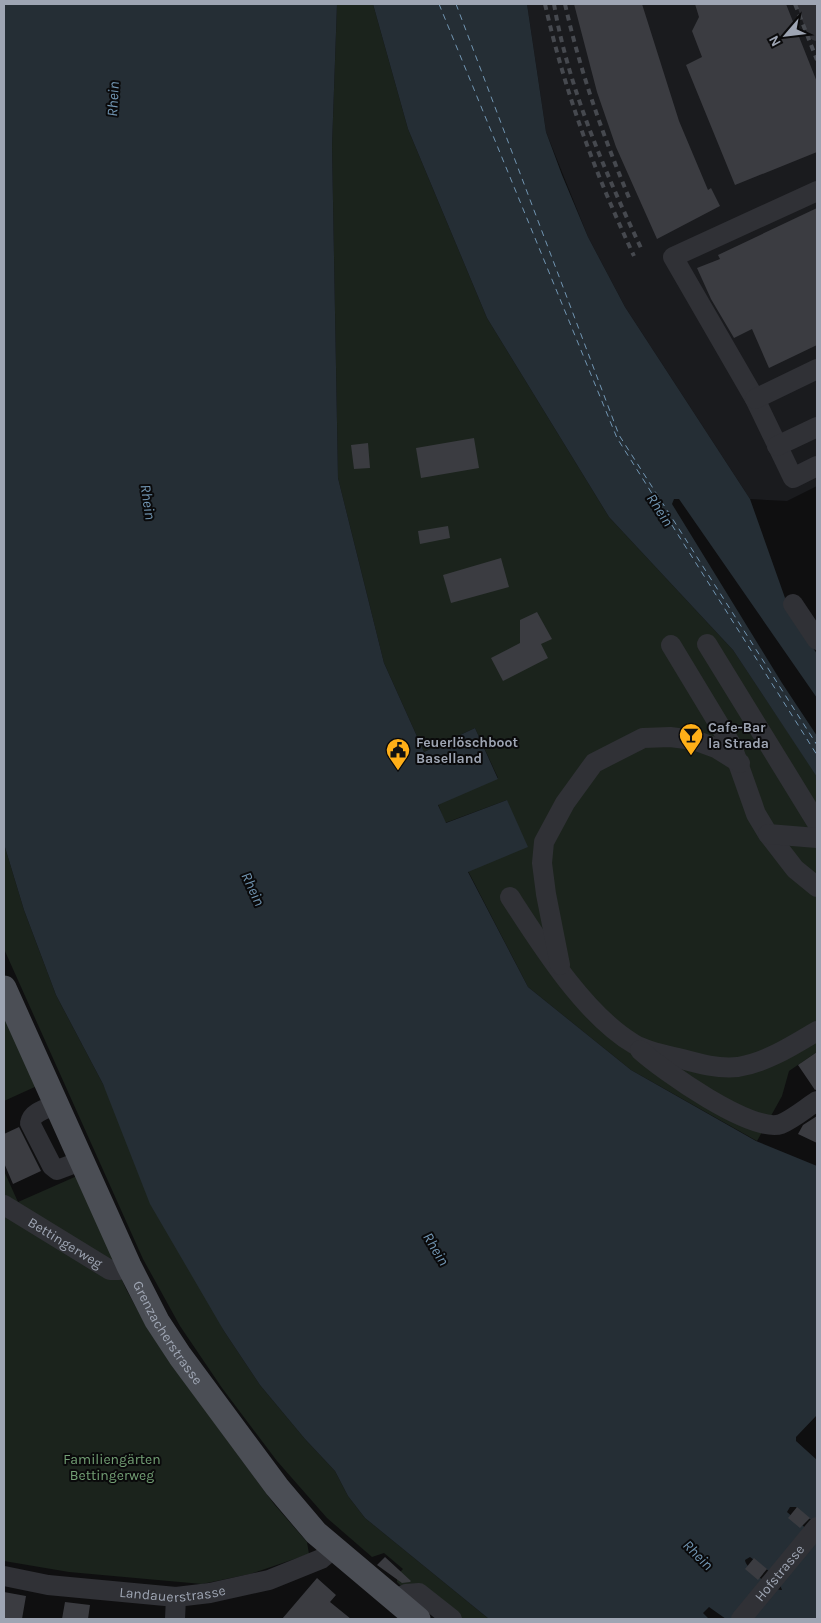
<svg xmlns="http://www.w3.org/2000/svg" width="821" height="1623" viewBox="0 0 821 1623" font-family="Karla,sans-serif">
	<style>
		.built { fill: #1a1b1e }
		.green { fill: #1b231c }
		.water { fill: #252e35; fill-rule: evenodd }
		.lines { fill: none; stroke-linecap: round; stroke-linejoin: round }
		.ferry { stroke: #7195b2; stroke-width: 1; stroke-dasharray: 6 5; stroke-linecap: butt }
		.building { fill: #3b3c41 }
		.minor { stroke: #303136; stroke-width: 20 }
		.major { stroke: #4b4e55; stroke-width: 25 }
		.rail { stroke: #46494f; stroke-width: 4; stroke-dasharray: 6 5; stroke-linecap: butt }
		.labels { text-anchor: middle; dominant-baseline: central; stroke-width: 4; stroke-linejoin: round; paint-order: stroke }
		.poi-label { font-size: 14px; font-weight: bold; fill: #9ea5b3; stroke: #0a0a0b; text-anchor: start }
		.street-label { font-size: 14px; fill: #9ea5b3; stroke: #0a0a0b }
		.park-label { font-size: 14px; fill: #73a075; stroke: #0a0a0b }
		.water-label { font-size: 15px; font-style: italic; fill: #7195b2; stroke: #0a0a0b }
	</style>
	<rect width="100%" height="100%" fill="#0f0f10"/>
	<path class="built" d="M527 4H817V486L787 501 750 499 625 307 588 237 546 132Z"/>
	<path class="green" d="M337 4H373L408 129 487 318 609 517 733 650 817 776V1052L789 1071 782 1096 757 1141 631 1070 528 987 468 871 507 800 445 823 438 804 498 778 475 728 424 752 384 663 338 478 332 146Z
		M4 844 24 910 56 995 103 1084 224 1331 260 1385 305 1439 335 1471 348 1496 365 1518 489 1619H458L401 1586 397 1582V1575L403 1569 384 1553 372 1557 327 1518 277 1461 222 1388 180 1326 143 1259 4 949Z
		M4 1014 37 1086 4 1101Z
		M4 1171 18 1202 77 1176 126 1289 149 1331 169 1361 274 1504 307 1542 309 1554 250 1574 202 1584 69 1572 4 1561Z"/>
	<path class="water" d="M4 4H337L332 146 338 478 384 663 424 752 475 728 498 779 438 805 446 823 507 800 528 847 468 872 528 987 631 1070 756 1141 817 1166V1415L796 1437V1441L817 1460V1525L796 1507H790L787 1512 817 1538V1619H726L709 1607 703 1613 709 1619H489L365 1518 348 1496 335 1471 305 1439 260 1385 224 1331 150 1204 103 1084 56 995 24 910 4 844ZM750 1557 777 1577 782 1590C774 1591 745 1568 745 1560Z
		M373 4H527L546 132 562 175 588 237 625 307 750 499 790 612 817 654V698L679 499H674L672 504 782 683 817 736V777L733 650 609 517 487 318 408 129Z"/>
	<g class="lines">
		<path class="ferry" d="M439 4 617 438 817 755
			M456 4 619 435 817 745"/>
	</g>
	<path class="building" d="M574 4H642L679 121 708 190 711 188 720 206 657 239 616 147 597 92Z
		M695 4H786L817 82V152L735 185 686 65 702 57 692 31 699 17Z
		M817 208V345L769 368 752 329 734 338 711 299 697 268 720 259 718 255Z
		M474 438 479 468 421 478 416 448Z
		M368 443 370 468 354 469 351 445Z
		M448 526 450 538 420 544 418 531Z
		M501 558 509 587 451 603 443 575Z
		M537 612 552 639 541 644 548 658 503 681 491 658 520 643V620Z
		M817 1052V1089L815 1090 798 1065Z
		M817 1116V1143L798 1134 803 1125Z
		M19 1127 41 1171 13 1184 4 1163V1134Z
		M797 1507 810 1518 800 1528 788 1518Z
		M385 1557 411 1581 410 1582 402 1583 377 1565Z
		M754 1558 767 1569 758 1580 745 1569Z
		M317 1578 336 1595 330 1602 351 1619H282Z
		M4 1592 26 1596 22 1619H4Z
		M65 1602 90 1605 88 1619H62Z"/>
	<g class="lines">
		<g class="minor">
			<path d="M807 4 817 31"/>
			<path d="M817 191 673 257 755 399 793 478 817 466"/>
			<path d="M755 399 817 369"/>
			<path d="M777 446 817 427"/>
			<path d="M793 604 817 640"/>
			<path d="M707 644 817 823"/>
			<path d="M671 645 732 746 756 814 768 834 795 869 817 887"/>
			<path d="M768 834 817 838"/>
			<path d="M510 897C541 945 585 1015 634 1044 648 1052 666 1055 682 1059 700 1064 718 1069 738 1067 767 1062 792 1046 817 1031"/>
			<path d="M560 965 546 894 542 863 544 842 565 803 594 763 643 738 670 737 694 740 716 748 740 763"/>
			<path d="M640 1050C662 1070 752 1134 781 1124 793 1119 806 1108 817 1101"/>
			<path d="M56 1105C46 1109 32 1112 30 1123L52 1166 57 1170 81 1161"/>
			<path id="s1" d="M4 1205 110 1270H119L129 1266"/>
			<path id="s2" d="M4 1576 48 1585 176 1597 210 1593 269 1580 321 1559 333 1549"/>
			<path d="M395 1599 406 1594 419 1593 452 1619"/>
			<path d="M175 1619 176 1597"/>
			<path id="s3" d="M741 1619 817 1527"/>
		</g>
		<path class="major" id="s4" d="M4 988 129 1266 157 1321 180 1356 277 1487 316 1533 418 1619"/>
		<path class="rail" d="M545 4C565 93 595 173 634 256
			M554 4C568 87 605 172 641 248
			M565 4C580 71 603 136 630 200
			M795 4 817 60"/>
	</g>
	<defs>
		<g id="bar-pin" transform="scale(1.25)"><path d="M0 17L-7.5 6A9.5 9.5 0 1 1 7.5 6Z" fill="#ffaf18" stroke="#0a0a0b"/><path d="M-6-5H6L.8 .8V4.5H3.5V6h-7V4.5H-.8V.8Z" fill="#111"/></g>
		<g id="civic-pin" transform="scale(1.25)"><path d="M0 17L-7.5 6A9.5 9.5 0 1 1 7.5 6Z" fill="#ffaf18" stroke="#0a0a0b"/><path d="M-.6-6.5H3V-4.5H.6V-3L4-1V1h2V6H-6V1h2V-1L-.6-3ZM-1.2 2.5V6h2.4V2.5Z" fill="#111"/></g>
	</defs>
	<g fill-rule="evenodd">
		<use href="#bar-pin" x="691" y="735"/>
		<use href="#civic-pin" x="398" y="750"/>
	</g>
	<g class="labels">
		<g class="poi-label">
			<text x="708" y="727">Cafe-Bar<tspan x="708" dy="16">la Strada</tspan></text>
			<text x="416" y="742">Feuerlöschboot<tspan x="416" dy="16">Baselland</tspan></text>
		</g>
		<g class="street-label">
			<text stroke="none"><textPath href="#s1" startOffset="72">Bettingerweg</textPath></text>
			<text stroke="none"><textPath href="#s4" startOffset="382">Grenzacherstrasse</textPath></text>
			<text stroke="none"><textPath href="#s3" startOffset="60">Hofstrasse</textPath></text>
			<text stroke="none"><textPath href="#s2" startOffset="170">Landauerstrasse</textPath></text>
		</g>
		<g class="park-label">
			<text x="112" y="1459">Familiengärten<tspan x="112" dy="16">Bettingerweg</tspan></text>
		</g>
		<g class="water-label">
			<text transform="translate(113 99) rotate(-87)">Rhein</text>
			<text transform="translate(148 502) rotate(82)">Rhein</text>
			<text transform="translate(660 510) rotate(57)">Rhein</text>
			<text transform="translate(253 889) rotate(65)">Rhein</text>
			<text transform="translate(436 1249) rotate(59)">Rhein</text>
			<text transform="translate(698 1555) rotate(45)">Rhein</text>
		</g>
	</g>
	<rect width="821" height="1623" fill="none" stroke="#9ea5b3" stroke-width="10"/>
	<g transform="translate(786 35) rotate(242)" stroke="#0a0a0b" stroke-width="4" paint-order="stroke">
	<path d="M0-4L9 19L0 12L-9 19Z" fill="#9ea5b3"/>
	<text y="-8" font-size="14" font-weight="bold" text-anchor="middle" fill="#9ea5b3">N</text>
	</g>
</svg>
